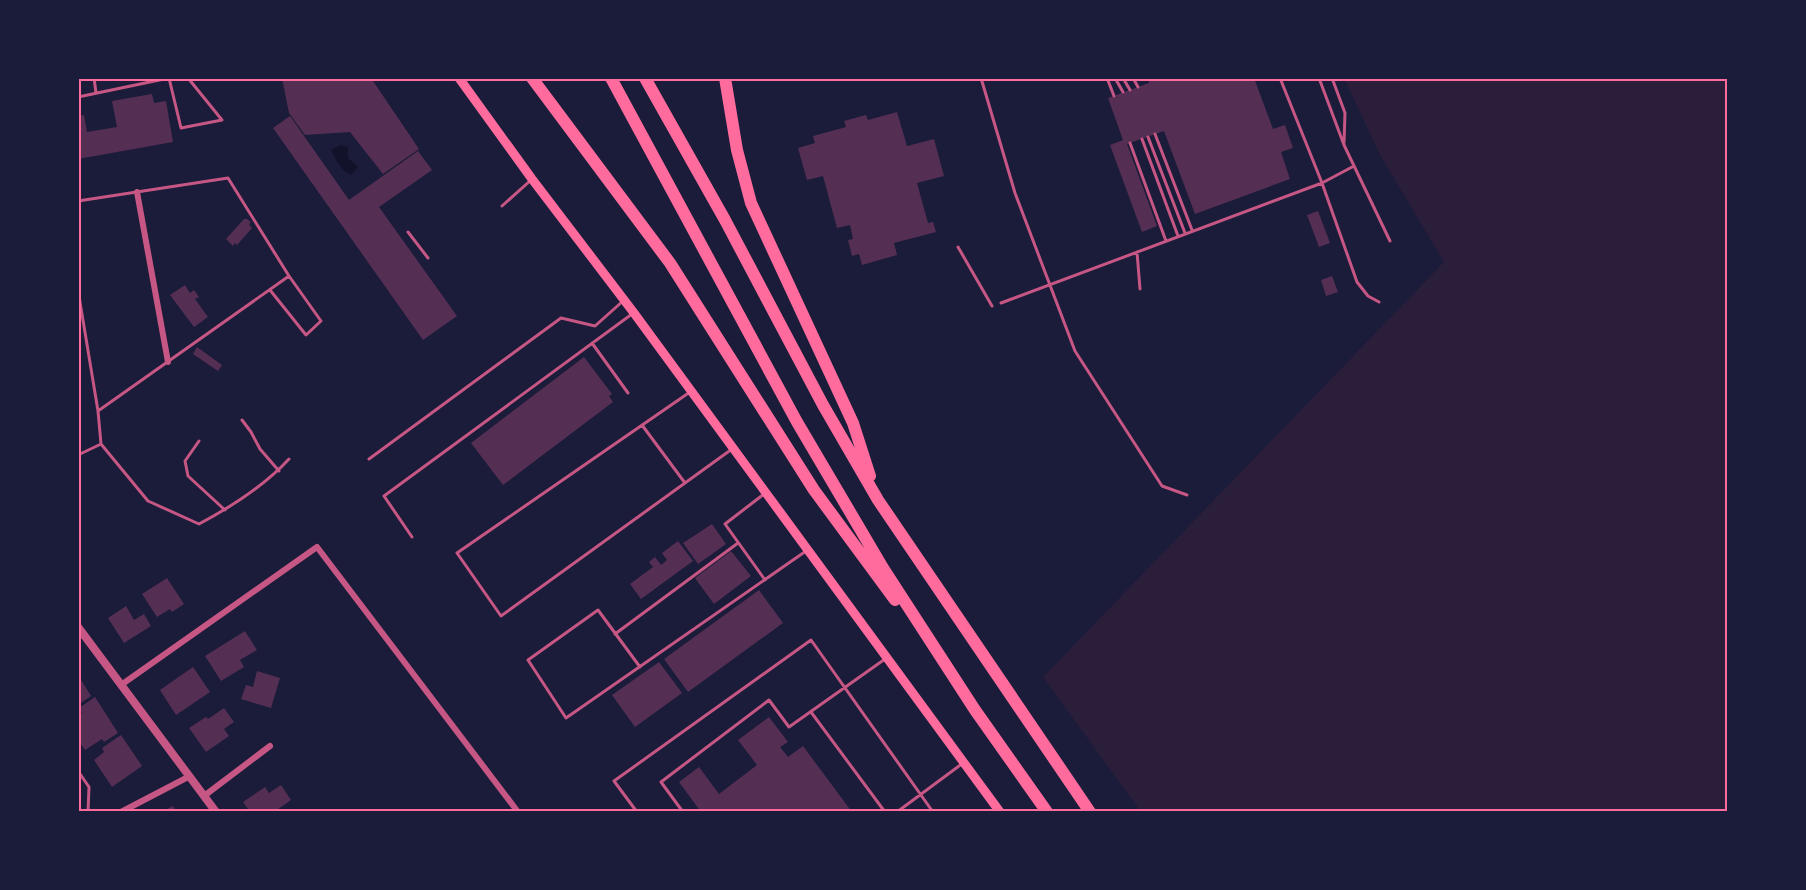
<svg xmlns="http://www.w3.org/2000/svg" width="1806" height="890" viewBox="0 0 1806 890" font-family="Rubik,sans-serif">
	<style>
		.green { fill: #2a1e3b }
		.water { fill: #12122b }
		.building { fill: #542f53 }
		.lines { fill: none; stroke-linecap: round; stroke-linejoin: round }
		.service { stroke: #c65784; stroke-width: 3 }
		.minor { stroke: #c65784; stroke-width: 6 }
		.tertiary { stroke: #c65784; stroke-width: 8 }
		.secondary { stroke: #ff6b9d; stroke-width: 9 }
		.motorway { stroke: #ff6b9d; stroke-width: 12 }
		.neatline { fill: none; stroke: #ff6b9d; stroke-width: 2 }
	</style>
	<rect width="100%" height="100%" fill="#1b1b3a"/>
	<path class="green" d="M1344 78H1728V812H1141L1043 677 1444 262 1380 155Z"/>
	<path class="water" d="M340 145 348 147V158L358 167 351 175C340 170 337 161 331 150Z"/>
	<path class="building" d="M282 78H371L419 149 383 174 350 132 305 135 289 113Z
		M1148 78H1254L1273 129 1285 125 1293 148 1281 152 1290 179 1195 214 1164 131 1127 144 1157 226 1142 232 1110 145 1123 140 1108 98 1149 83Z
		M152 94 154 103 166 101 173 142 78 159V116L84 115 87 132 117 127 112 101Z
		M897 112 907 146 934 139 944 176 917 183 928 223 933 222 936 232 894 243 897 255 862 265 859 254 852 256 848 240 853 239 850 225 837 228 823 176 807 180 798 148 815 143 813 136 846 127 844 121 866 115 868 120Z
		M290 116 349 200 418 151 432 170 379 207 457 316 423 340 273 128Z
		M1318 211 1330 243 1319 247 1307 215Z
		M244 219H247L251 222 249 224 252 228 237 245 235 243 233 246 226 239Z
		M1332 276 1338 292 1326 296 1321 280Z
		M185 285 190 293 194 290 199 297 195 299 208 317 194 327 170 295Z
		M197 347 222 365 218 371 193 354Z
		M584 357 612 394 609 396 613 402 503 485 471 443Z
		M712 524 726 544 698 564 683 543Z
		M678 541 693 561 641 599 630 584 653 567 649 562 655 557 661 565 667 560 662 553Z
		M731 551 751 576 714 604 695 578Z
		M167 578 184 604 172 612 170 609 157 617 142 594Z
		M759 590 783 623 688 692 664 659Z
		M126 606 134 620 144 614 151 626 124 643 108 618Z
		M245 631 257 650 240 660 244 667 221 681 205 656Z
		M659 662 682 693 635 727 612 695Z
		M193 667 210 692 176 715 160 690Z
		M257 671 280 678 271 708 241 699 246 685 253 687Z
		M78 675 91 696 78 705Z
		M95 697 118 733 104 742 102 739 85 750 78 740V716L82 713 79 708Z
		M224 708 234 722 224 729 229 736 206 752 189 728 206 717 208 719Z
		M769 717 788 742 780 747 788 757 803 746 852 812H701L679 782 699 767 719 794 757 765 738 740Z
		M121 735 142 766 112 787 94 760 104 752 102 748Z
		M281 785 291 800 274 812H250L243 802 265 787 269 793Z
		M173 806 176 812H161Z"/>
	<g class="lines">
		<path class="service" d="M94 78 96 93
			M981 78 1015 193 1075 351 1162 486 1187 495
			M1107 78 1114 96
			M1115 78 1123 92
			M1123 78 1130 90
			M1133 78 1138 87
			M1280 78 1322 183 1354 166
			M1319 78 1344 145 1390 241
			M1332 78 1345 113 1344 143
			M78 97 169 78 181 128 222 120 188 78
			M1155 134 1192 230
			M1148 137 1185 233
			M1142 139 1178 236
			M1130 143 1166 241
			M78 201 228 178 289 276 321 321 306 335 270 290
			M502 206 531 180
			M408 232 428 258
			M958 247 992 306
			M1137 252 1140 289
			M289 276 98 411 101 444 148 501 199 524C229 508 266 484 289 459
			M78 290 98 411
			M1001 303 1322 183 1357 282 1368 296 1379 302
			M592 343 628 393
			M690 392 457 553 501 616 732 449
			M242 420 251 432 260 449 279 471
			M642 425 685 483
			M199 441 185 461 188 476 225 510
			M78 455 101 444
			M369 459 561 318 595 326 623 301
			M764 494 725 524 765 580
			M412 537 384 496 632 314
			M615 634 738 543
			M640 667 598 610 528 660 566 718 806 551
			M811 712 885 812
			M78 771 89 787 88 812
			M637 812 614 781 811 640 933 812
			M683 812 661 782 769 700 789 727 885 659
			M897 812 963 763"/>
		<path class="minor" d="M137 192 168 362
			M121 685 317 547 518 812
			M204 796 270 746
			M121 812 190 776"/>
		<path class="tertiary" d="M78 627 216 812"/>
		<path class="secondary" d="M459 78 532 179 634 313 1000 812"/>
		<path class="motorway" d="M532 78 670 263 814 490 895 600
			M611 78 797 422 883 568 975 710 1047 812
			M645 78 725 220 823 405 878 500 1090 812
			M725 78 737 150 751 203 853 423 870 476"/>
	</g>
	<rect width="1806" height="890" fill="none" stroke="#1b1b3a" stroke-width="159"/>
	<rect x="80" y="80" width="1646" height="730" class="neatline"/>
</svg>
